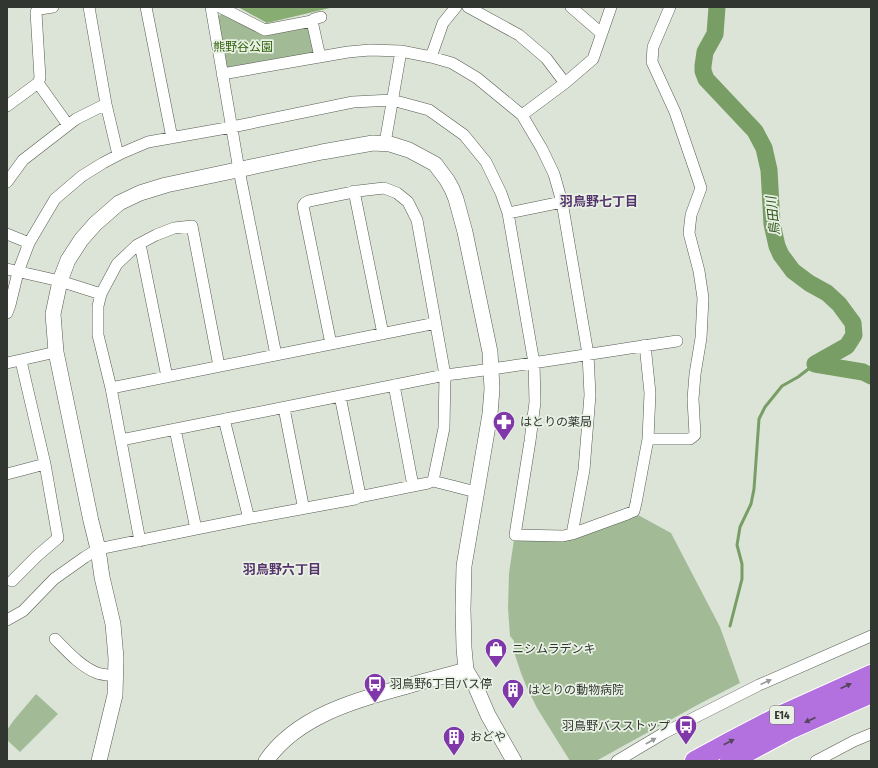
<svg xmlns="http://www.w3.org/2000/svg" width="878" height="768" viewBox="0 0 878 768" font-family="'Fira Sans Condensed','Noto Sans JP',sans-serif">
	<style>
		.green { fill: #a2bb96 }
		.forest { fill: #87ad73 }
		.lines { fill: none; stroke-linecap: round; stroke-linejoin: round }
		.stream { stroke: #789e65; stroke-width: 3 }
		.river { stroke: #789e65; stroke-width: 17 }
		.street-casing { stroke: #555c51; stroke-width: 12 }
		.secondary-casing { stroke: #555c51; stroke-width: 16 }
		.highway-casing { stroke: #fff; stroke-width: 22 }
		.street { stroke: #fff; stroke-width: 11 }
		.secondary { stroke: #fff; stroke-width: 15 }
		.highway { stroke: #b371df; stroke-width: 20 }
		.oneway { fill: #989a98 }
		.oneway2 { fill: #52455c }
		.labels { text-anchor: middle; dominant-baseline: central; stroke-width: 3.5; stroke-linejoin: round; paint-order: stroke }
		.shield { fill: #e8f1e4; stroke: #696e67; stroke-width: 1 }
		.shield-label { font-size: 11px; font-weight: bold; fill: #323631 }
		.park-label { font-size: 12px; fill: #2e5e08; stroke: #e8f1e4 }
		.poi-label { font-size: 12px; fill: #323631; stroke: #e8f1e4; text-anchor: start }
		.neighbourhood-label { font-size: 13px; font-weight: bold; fill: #55336c; stroke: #e8f1e4 }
		.water-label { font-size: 13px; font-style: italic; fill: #2c5115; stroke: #e8f1e4 }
	</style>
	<rect width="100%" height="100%" fill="#dbe4d7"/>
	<path class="green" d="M223 13 264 34 305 27 309 29 314 50 311 54 226 71 216 18Z
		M638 515 671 533 720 627 740 683 701 703 596 761H570L537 708 527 688 521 673 514 652V641L510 636 508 608 509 573 514 540H523L527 537 572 540 602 527Z
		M36 694 58 714 20 752 7 740V730L14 720Z"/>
	<path class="forest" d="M238 7H334L267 23Z"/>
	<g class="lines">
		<path class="stream" d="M730 626 742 579V564L737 545 740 527 751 504 754 489 759 419 765 407 782 386 798 377 815 364"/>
		<path class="river" d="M717 7 715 34 705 52 703 66V71L706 79 755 131 764 148 769 170 772 224 777 246 781 255 793 271 809 283 827 293 839 304 853 323 854 335 847 346 815 364
			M815 364 863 372 871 376"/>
		<g class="street-casing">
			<path id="street" d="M89 7 106 104 118 155
				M146 7 172 138
				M211 7 239 170 276 355
				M220 7 265 30 312 21 314 19 321 17
				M468 7 519 35 546 58 565 83
				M571 7 601 33
				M312 21 320 57
				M431 57 443 23 456 7
				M222 74 348 52 370 50 401 51 431 57 452 63 477 78 522 115 542 149 554 174 562 202 588 354 590 395 584 470 572 534
				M38 83 68 125
				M7 106 38 83 40 78 36 12 40 9 53 7
				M522 115 565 83 593 59 611 7
				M385 143 401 51
				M7 182 23 160 76 119 106 104
				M354 191 383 334
				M508 213 562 202
				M7 234 29 243
				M140 244 167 377
				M7 269 60 281 101 294
				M7 313 10 305 18 272 29 243 55 199 82 176 103 163 122 153 148 142 232 127 353 102 392 100 429 110 464 135 486 162 501 193 508 213 534 363 535 402 530 441 515 535 563 536 572 534 627 514 634 511 636 503 648 439 650 393 645 345
				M331 344 303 206 305 203 309 201 358 191 384 188 397 193 408 202 417 220 445 375 444 428 433 481 428 483 413 486 394 385
				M7 363 56 352
				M111 388 436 323
				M284 408 303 505 306 508 355 499 359 497 360 495 340 396
				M175 429 196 529 246 519 248 515 224 419
				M648 439H690L695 435 693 399 695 374 701 338 703 298 699 271 689 233 691 215 701 188 675 112 652 62 653 47 670 7
				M121 440 445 375C523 366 599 352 677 341
				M7 474 45 464
				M433 481 476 492
				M359 497 413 486
				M246 519 306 508
				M140 541 111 388 98 335V306L101 294 117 264 137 245 156 235 174 228 192 226 219 366
				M12 581 37 556 58 538 45 464 21 361
				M7 620 23 611 54 579 85 557 98 549 196 529
				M55 639C67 651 80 666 97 673 103 675 110 675 116 676
				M617 761 664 733 759 685 871 636
				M816 761 854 741 871 734"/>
		</g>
		<g class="secondary-casing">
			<path id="secondary" d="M99 761 115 695 116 658 113 624 102 577 98 549 91 521 56 352 53 314 60 281 68 260 81 240 95 224 119 203 140 193 166 185 322 152 373 143 390 144 409 150 435 164 447 180 452 189 456 199 465 232 490 352 492 389 490 414 464 566 463 609 464 648 466 670 475 685 488 715 514 761
				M266 761C296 717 355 700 404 687 424 681 445 676 466 670"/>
		</g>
		<g class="highway-casing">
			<path id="highway" d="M695 761 732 741 782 715 871 675
				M730 761 792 728 871 693"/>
		</g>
		<use href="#street" class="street"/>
		<use href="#secondary" class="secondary"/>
		<use href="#highway" class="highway"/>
	</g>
	<defs><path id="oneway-solid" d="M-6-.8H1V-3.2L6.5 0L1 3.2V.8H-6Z"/></defs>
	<g class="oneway">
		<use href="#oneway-solid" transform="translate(766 682) rotate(-24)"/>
		<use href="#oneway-solid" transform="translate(651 741) rotate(-30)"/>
	</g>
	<g class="oneway2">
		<use href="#oneway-solid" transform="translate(846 686) rotate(-25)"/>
		<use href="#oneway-solid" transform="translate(810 720) rotate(156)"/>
		<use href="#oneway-solid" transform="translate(729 742) rotate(-28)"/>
	</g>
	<defs>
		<g id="pharmacy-pin" transform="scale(1.15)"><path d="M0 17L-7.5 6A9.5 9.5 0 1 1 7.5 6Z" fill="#8037aa" stroke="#e8f1e4"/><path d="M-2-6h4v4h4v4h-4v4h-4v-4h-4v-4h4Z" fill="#fff"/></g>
		<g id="shop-pin" transform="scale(1.15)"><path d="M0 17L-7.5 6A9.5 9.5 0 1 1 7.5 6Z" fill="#8037aa" stroke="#e8f1e4"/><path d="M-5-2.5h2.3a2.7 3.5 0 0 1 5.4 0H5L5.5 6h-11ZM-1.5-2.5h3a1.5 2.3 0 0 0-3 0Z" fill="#fff"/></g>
		<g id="bus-pin" transform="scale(1.15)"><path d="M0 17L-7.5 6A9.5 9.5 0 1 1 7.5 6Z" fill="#8037aa" stroke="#e8f1e4"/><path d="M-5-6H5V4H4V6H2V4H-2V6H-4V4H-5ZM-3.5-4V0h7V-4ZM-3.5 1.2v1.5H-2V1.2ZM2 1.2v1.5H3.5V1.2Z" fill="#fff"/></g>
		<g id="building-pin" transform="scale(1.15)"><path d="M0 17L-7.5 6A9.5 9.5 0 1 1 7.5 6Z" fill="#8037aa" stroke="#e8f1e4"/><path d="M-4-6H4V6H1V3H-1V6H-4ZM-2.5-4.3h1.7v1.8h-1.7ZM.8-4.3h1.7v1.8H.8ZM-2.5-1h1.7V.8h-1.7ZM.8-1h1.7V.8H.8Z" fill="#fff"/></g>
	</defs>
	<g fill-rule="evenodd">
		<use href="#pharmacy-pin" x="504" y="422"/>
		<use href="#shop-pin" x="496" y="649"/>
		<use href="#bus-pin" x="375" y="684"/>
		<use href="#building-pin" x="513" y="690"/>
		<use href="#bus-pin" x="686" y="726"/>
		<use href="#building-pin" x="454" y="737"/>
	</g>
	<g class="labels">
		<rect class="shield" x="770" y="706" width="24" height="18" rx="3"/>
		<g class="shield-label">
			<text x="782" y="715">E14</text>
		</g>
		<g class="park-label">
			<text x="243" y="47">熊野谷公園</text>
		</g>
		<g class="poi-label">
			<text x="520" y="422">はとりの薬局</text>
			<text x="512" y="649">ニシムラデンキ</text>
			<text x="390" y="684">羽鳥野6丁目バス停</text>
			<text x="528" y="690">はとりの動物病院</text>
			<text x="670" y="726" text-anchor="end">羽鳥野バスストップ</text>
			<text x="470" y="737">おどや</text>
		</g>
		<g class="neighbourhood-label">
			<text x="599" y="201">羽鳥野七丁目</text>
			<text x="282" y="569">羽鳥野六丁目</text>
		</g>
		<g class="water-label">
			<text transform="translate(773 216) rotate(-96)">鳥田川</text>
		</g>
	</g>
	<rect width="878" height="768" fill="none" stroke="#323631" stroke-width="16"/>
</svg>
